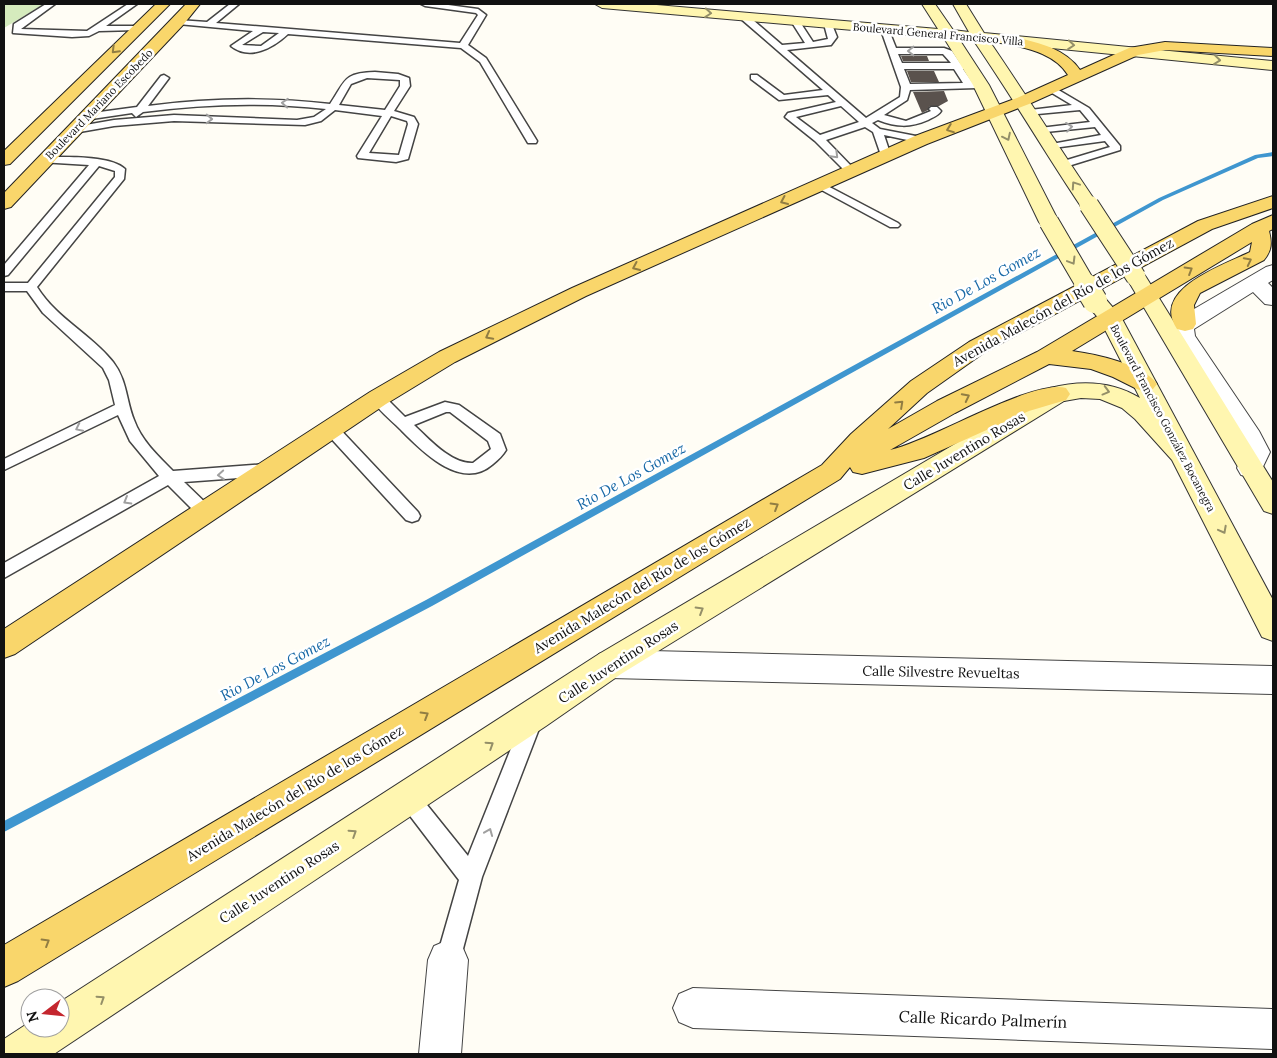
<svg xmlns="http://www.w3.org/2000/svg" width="1277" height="1058" viewBox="0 0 1277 1058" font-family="Lora,serif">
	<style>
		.green { fill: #d5ebbd }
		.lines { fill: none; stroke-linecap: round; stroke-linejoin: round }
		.stream { fill: #3f96cf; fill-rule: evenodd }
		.building { fill: #5a524d }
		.lane-casing { stroke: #444; stroke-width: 3 }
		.street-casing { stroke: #444; stroke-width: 2 }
		.secondary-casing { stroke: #333; stroke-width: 2 }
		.primary-casing { stroke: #222; stroke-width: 2 }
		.lane { fill: #fff; fill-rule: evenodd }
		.street { fill: #fff; fill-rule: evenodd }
		.secondary { fill: #fff6b0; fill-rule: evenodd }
		.primary { fill: #f9d66b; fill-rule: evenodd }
		.secondary-bridge-far1-casing { stroke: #333; stroke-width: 21; stroke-linecap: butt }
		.secondary-bridge-casing { stroke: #333; stroke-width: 26; stroke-linecap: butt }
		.secondary-bridge-far1 { stroke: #fff6b0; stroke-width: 19 }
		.secondary-bridge { stroke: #fff6b0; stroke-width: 24 }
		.oneway { stroke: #948f68 }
		.oneway2 { stroke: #917d42 }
		.oneway3 { stroke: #a0a0a0 }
		.labels { text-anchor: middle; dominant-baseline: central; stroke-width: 5; stroke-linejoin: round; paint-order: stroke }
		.far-street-label { font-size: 11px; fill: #111; stroke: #fff }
		.street-label { font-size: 14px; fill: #111; stroke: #fff }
		.water-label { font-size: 15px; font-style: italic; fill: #1768a6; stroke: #fff }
		.near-street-label { font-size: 16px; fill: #111; stroke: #fff }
	</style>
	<rect width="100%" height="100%" fill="#fffdf5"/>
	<path class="green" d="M4 4H44L4 28Z"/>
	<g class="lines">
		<path class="stream" d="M1273 152V156L1258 158 1163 200 432 606 4 832V821L426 600 1159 198 1255 155Z"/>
	</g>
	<path class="building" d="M901 56H927L929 61H903Z
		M907 71H934L939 82H911Z
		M944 91 948 101 939 106H930L928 110 922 113 913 92Z"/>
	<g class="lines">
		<g class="lane-casing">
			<path id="lane" d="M46 4H55L21 29 87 31 128 4H137L106 26H138L142 28 138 30 99 31 89 36 72 37 13 33 14 24Z
				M230 4H239L216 23 460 43 478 15 476 13 425 6 421 4H441L478 9 486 15 468 45 486 58 537 141 536 143H528L480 62 461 48 288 34C273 48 250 61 231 46L253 31 178 24 174 22 178 20 207 22ZM263 32 279 33 261 46 242 45Z
				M740 14H746L782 45 805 43 791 21 792 19H798L813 42 828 39 824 24 831 22 837 37 831 45 787 50 866 118 900 97 901 87 881 30 882 28H888L896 48H944L952 51 960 63 968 66 963 69 972 82 980 83 982 85 977 88 910 90 907 100 884 115 906 121 931 111 929 109 931 107H937L941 111C938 116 933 117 928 120 910 128 896 127 878 120L872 123 880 129 921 137 926 140 921 143 884 135 891 156 890 158H882L873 132 865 127 826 140 856 171 851 174 847 173 815 141 785 117 788 113 836 102 828 95 779 100 751 79V75H757L784 95 823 90 740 18ZM898 54H943L951 63H902ZM904 69H954L963 83 910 84ZM841 106 859 122 820 135 796 117Z
				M375 72 398 74 409 78 410 86 394 111 414 117 418 124 408 159 396 162 358 158 357 156 382 116 335 110 321 121 305 125 174 121 114 126 74 133 69 130 74 127 114 120 174 115 297 120 314 117 326 109C264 102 204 104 143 112L136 117 132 113 85 120 80 117 85 114 137 107 161 76 164 75 169 78 148 106C209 98 269 97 330 104 346 81 342 73 375 72ZM367 78 400 80V86L385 110 339 105 351 84ZM391 116 407 121 408 124 399 155 369 153Z
				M1050 85 1089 108 1120 146V150L1065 167H1057L1056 165 1057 163 1110 147 1105 141 1046 149V145L1101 135 1095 127 1036 133 1035 131 1040 128 1090 122 1080 110 1027 115V111L1030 110 1072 105 1047 90V86Z
				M44 157C64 157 111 155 125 169L124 179 37 287C57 319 91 334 113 362 127 380 126 400 134 420 141 440 158 456 173 471L266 464 271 466 274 470 271 474 266 476 184 482 211 508 213 512 211 516 205 518 199 516 168 485 4 578V563L159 476 130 441 118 415 4 470V459L115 405 109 380 103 368 43 313 27 291H4V283H28L115 177V171L99 166 8 275 4 276V265L89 165 40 162 39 160 40 158Z
				M820 182 898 223 900 225 898 227H890L816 187 815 185 816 183Z
				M378 393 383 395 405 417 445 402 459 405 500 434 506 450C503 455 498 460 493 464 461 492 422 451 400 429 390 419 378 410 371 398L373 395ZM446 412H450L488 441 491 449 473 463C451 464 429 439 414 425Z
				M331 424 336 425 418 512 420 516 418 520 412 522 406 520 326 433 324 429 326 425Z
				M532 712 539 715 542 721 482 877 460 960 456 968 448 972 440 968 436 960 459 880 401 804 398 797 401 790 408 787 415 790 468 856 522 721 525 715Z"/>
		</g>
		<g class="street-casing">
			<path id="street" d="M1273 265V280L1268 283 1273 288V305L1265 304 1253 292 1194 329 1195 336 1259 431 1270 452 1259 475 1250 477 1241 475 1237 468 1244 452 1238 438 1173 336 1172 329 1177 319 1266 267Z
				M610 650 1273 666V694L610 678 599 674 594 664 599 654Z
				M448 940 462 946 468 960 461 1054H419L428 960 434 946Z
				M693 988 1273 1009V1049L693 1028 679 1022 673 1008 679 994Z"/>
		</g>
		<g class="secondary-casing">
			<path id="secondary" d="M595 4H645L938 29 922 4H935L953 30 969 32 953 4H966L984 33 1273 61V70L990 42C1027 96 1061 151 1098 205L1096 209 1089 211 1082 209 1080 205C1044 151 1011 95 974 41L959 39 989 85 1059 222 1056 226 1049 228 1042 226 1039 222 973 85 944 38 602 8Z
				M1136 271 1143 273 1146 277 1273 482V514L1264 511 1126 277 1129 273Z
				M1095 295 1103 296 1121 317 1273 600V641L1262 637 1172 460 1135 419 1122 408 1100 399 1081 398 1064 401 621 674 546 726 54 1054H4V1039L30 1022V1028H60V1002L599 654 1050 388C1081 380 1112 381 1140 398L1100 320 1084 301 1087 296Z"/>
		</g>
		<g class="primary-casing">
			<path id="primary" d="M156 4H170L10 164 4 165V151Z
				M186 4H200L183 25 11 207 4 209V193Z
				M1005 35C1031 41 1064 46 1080 70L1129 48 1165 42 1273 48V56L1165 50 1138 55 1029 104 927 144 586 296 455 362 386 404 15 654 4 658V629L370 392 439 352 572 288 915 136 1017 98 1068 75C1054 52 1024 48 1000 42L998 39 1000 36Z
				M1273 196V208L1212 229 985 352 927 393 888 429 937 401 1037 352 1252 224 1273 215V229L1269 231C1272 243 1272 250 1264 260L1200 293 1194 305 1196 324 1193 329 1185 331 1177 329C1150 289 1224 265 1250 252L1252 242 1072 351C1094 354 1144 364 1157 384L1153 389 1145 392 1137 389 1113 377 1091 369 1049 364 955 413 890 450C933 440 1032 379 1066 388L1070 394 1066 400 1029 411 924 458 862 474 853 472 850 467 840 479 18 981 4 987V945L822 465 851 434 911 381 969 342 1198 221Z"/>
		</g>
		<use href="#lane" class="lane"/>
		<use href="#street" class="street"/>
		<use href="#secondary" class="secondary"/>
		<use href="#primary" class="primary"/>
		<g class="secondary-bridge-far1-casing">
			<path id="secondary-bridge-far1" d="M1089 205 1136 277
				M1049 222 1087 287"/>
		</g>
		<g class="secondary-bridge-casing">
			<path id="secondary-bridge" d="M1086 286 1095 301"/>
		</g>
		<use href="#secondary-bridge-far1" class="secondary-bridge-far1"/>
		<use href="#secondary-bridge" class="secondary-bridge"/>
	</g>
	<defs><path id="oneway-chevron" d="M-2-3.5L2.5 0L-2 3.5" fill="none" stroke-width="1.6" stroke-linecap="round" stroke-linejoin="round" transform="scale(1.25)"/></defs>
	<g class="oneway">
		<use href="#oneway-chevron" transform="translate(708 13) rotate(5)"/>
		<use href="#oneway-chevron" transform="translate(1071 45) rotate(5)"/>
		<use href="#oneway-chevron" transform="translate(1217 60) rotate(6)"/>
		<use href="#oneway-chevron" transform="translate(1007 137) rotate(64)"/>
		<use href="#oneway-chevron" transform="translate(1075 185) rotate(-124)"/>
		<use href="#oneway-chevron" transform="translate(1072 261) rotate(59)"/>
		<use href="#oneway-chevron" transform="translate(1106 391) rotate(15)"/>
		<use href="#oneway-chevron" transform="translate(1223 530) rotate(62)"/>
		<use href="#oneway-chevron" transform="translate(700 610) rotate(-31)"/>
		<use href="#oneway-chevron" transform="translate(490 745) rotate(-33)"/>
		<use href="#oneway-chevron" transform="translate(353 833) rotate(-33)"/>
		<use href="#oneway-chevron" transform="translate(101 999) rotate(-33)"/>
	</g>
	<g class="oneway2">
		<use href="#oneway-chevron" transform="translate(115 50) rotate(135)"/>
		<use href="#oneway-chevron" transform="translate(950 129) rotate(159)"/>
		<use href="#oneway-chevron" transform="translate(784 201) rotate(156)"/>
		<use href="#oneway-chevron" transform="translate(1248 261) rotate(-27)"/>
		<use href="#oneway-chevron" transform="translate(636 267) rotate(156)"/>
		<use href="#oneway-chevron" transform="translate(1189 270) rotate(-31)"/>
		<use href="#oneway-chevron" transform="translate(489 336) rotate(152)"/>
		<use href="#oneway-chevron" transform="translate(966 397) rotate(-27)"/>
		<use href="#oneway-chevron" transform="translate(900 404) rotate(-43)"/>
		<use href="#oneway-chevron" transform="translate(775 506) rotate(-31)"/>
		<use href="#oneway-chevron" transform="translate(425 715) rotate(-31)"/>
		<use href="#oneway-chevron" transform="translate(46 942) rotate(-31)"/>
	</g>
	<g class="oneway3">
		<use href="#oneway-chevron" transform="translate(911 51) rotate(-180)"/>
		<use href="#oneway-chevron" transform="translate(285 103) rotate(-176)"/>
		<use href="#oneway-chevron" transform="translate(209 119) rotate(2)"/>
		<use href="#oneway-chevron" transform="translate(1069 127) rotate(-7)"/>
		<use href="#oneway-chevron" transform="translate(835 155) rotate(45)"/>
		<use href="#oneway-chevron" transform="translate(79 428) rotate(154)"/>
		<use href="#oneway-chevron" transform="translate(221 475) rotate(176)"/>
		<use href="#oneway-chevron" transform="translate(127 501) rotate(150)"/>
		<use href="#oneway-chevron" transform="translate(489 832) rotate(-68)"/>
	</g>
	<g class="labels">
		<g class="far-street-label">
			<text transform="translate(938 34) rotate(5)">Boulevard General Francisco Villa</text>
			<text transform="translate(99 104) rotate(-46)">Boulevard Mariano Escobedo</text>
			<text transform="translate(1163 418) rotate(62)">Boulevard Francisco González Bocanegra</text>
		</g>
		<g class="street-label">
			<text transform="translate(1063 302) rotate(-29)">Avenida Malecón del Río de los Gómez</text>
			<text transform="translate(964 451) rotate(-31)">Calle Juventino Rosas</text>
			<text transform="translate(642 585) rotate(-31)">Avenida Malecón del Río de los Gómez</text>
			<text transform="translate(618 662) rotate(-33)">Calle Juventino Rosas</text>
			<text transform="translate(941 672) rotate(1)">Calle Silvestre Revueltas</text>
			<text transform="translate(295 793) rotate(-31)">Avenida Malecón del Río de los Gómez</text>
			<text transform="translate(279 882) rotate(-33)">Calle Juventino Rosas</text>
		</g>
		<g class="water-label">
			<text transform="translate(986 280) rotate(-29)">Rio De Los Gomez</text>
			<text transform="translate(631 476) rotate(-29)">Rio De Los Gomez</text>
			<text transform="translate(275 668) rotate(-28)">Rio De Los Gomez</text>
		</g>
		<g class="near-street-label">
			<text transform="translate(983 1019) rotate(2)">Calle Ricardo Palmerín</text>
		</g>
	</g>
	<rect width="1277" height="1058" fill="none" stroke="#111111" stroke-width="10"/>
	<g transform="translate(45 1013) rotate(254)"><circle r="24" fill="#ffffff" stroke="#a0a0a0"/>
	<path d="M0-4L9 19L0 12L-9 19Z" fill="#c4262e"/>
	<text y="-8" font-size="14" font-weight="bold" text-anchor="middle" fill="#111111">N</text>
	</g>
</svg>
